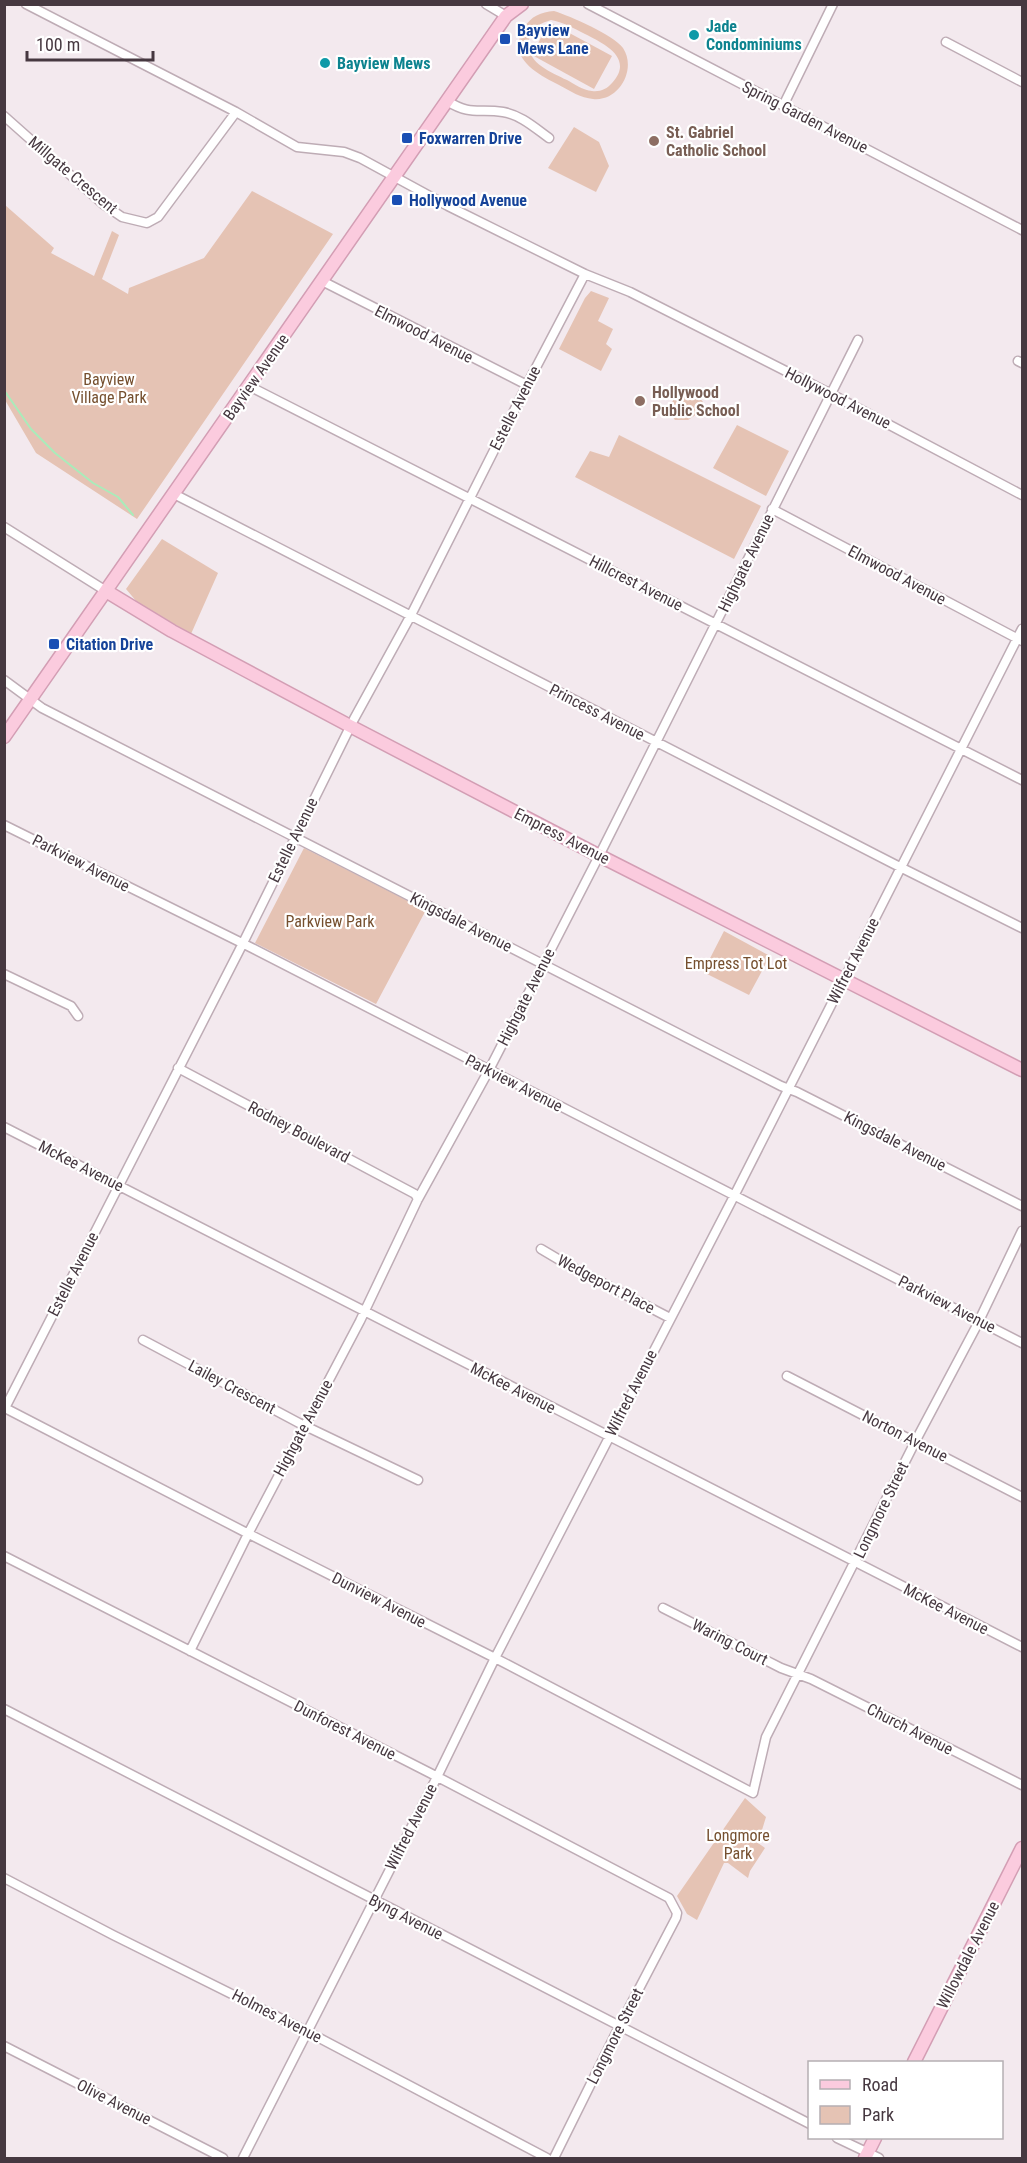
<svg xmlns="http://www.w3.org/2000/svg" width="1027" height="2163" viewBox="0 0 1027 2163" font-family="'Roboto Condensed',sans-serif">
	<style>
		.green { fill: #e5c3b4; fill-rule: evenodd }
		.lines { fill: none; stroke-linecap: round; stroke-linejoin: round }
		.stream { stroke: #a9ecba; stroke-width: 2 }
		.street-casing { stroke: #beacb5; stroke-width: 11 }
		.secondary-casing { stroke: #d39eb4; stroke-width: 15 }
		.street { stroke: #fff; stroke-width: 8 }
		.secondary { stroke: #fbcbde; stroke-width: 12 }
		.culture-dot { fill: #0f9aa8; stroke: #fff; stroke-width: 2 }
		.transit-dot { fill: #1a4fb4; stroke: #fff; stroke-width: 2 }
		.education-dot { fill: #8d6e63; stroke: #fff; stroke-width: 2 }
		.labels { text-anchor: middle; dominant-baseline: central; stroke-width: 4.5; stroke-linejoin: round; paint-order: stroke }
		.culture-label { font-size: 16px; font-weight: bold; fill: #0d838f; stroke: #fff; text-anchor: start }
		.transit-label { font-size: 16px; font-weight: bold; fill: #164399; stroke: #fff; text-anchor: start }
		.street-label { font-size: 16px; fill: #463840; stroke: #fff }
		.education-label { font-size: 16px; font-weight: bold; fill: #785e54; stroke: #fff; text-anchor: start }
		.park-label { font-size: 16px; fill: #754f2e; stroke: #fff }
	</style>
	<rect width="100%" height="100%" fill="#f3e9ee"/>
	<path class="green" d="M554 11C570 16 614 35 623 48 637 69 619 102 593 99 581 98 570 91 559 85 537 74 506 58 524 28 531 16 541 12 554 11ZM551 20C563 22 573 28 585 34 603 43 635 58 612 83 607 89 600 92 592 91 583 90 574 84 567 80 549 71 522 61 530 36 533 26 542 23 551 20Z
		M549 22 612 56 594 89 532 55Z
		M574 127 599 142 609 166 596 192 548 168Z
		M252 191 333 234 137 519 36 453 5 400V205L54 248 51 253 94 276 112 231 119 235 102 279 128 294 129 288 204 258Z
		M591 291 609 298 598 321 613 329 606 344 612 349 601 371 559 349 585 298Z
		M687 390 695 392 703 402 697 414 688 420H675L669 413C671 401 675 394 687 390Z
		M737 425 789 451 766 496 713 468Z
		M619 435 761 506 734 559 575 477 590 451 609 457Z
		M162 539 218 573 191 634 137 602 126 589Z
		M304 848 426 910 376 1004 255 943Z
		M724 931 770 956 749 995 703 972Z
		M745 1798 766 1817 758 1843 765 1848 750 1871 748 1878 728 1863H724L697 1920 687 1914 677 1896Z"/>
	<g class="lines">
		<path class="stream" d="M4 390 31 429 55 453 93 483 118 497 133 515"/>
		<g class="street-casing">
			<path id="street" d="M26 4 236 112 297 147 344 152 360 158 448 206 585 274 630 292 831 394 1022 495
				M486 4 506 16
				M588 4 1022 230
				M946 42 1022 82
				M447 101C471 116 479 108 503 112 521 115 535 128 549 138
				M783 106 833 4
				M4 116 103 204 122 217 147 223 158 217 236 112
				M585 274 531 377 410 617 354 719 239 951 5 1408 243 1531 495 1658 753 1793 766 1737 915 1442 976 1327 1022 1231
				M322 281 527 385
				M1018 361 1022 363
				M249 386 1022 780
				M174 494 894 864 1022 928
				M772 509 1022 641
				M4 527 106 591
				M4 680 42 708 781 1086 797 1092 1022 1206
				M4 825 252 948 1022 1343
				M4 974 71 1006 78 1016
				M178 1068 415 1194 418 1199
				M4 1127 1022 1647
				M541 1249 568 1265 670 1318
				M143 1340 299 1423 418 1480
				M787 1376 1022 1497
				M4 1556 430 1773 669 1898 677 1913 676 1918 619 2027 554 2158
				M663 1608 781 1668 811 1679 1022 1785
				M190 1651 248 1534 360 1321 418 1199 489 1070 603 848 858 340
				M4 1709 810 2124
				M4 1878 113 1935 306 2031 547 2158
				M4 2046 223 2158
				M837 2138 879 2158
				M243 2158 437 1777 495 1658 731 1202 1022 629"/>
		</g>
		<g class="secondary-casing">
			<path id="secondary" d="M106 591 172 631 350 726 592 852 1022 1070
				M4 737 506 16 522 4
				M914 2062 1022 1848
				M865 2158 875 2138"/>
		</g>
		<use href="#street" class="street"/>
		<use href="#secondary" class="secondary"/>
	</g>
	<g class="culture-dot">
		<circle cx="694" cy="35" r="6"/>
		<circle cx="325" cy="63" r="6"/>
	</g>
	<g class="transit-dot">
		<rect x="499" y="33" width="12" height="12" rx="3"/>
		<rect x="401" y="132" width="12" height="12" rx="3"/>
		<rect x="391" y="194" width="12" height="12" rx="3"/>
		<rect x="48" y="638" width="12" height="12" rx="3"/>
	</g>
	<g class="education-dot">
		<circle cx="654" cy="141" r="6"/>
		<circle cx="640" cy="401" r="6"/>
	</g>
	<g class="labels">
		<g class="culture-label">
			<text x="706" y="26">Jade<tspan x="706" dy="18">Condominiums</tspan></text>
			<text x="337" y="63">Bayview Mews</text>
		</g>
		<g class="transit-label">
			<text x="517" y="30">Bayview<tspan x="517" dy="18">Mews Lane</tspan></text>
			<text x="419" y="138">Foxwarren Drive</text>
			<text x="409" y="200">Hollywood Avenue</text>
			<text x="66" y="644">Citation Drive</text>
		</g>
		<g class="street-label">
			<text transform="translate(805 117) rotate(27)">Spring Garden Avenue</text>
			<text transform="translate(73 175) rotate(40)">Millgate Crescent</text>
			<text transform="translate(424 334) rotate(27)">Elmwood Avenue</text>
			<text transform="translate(256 377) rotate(-55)">Bayview Avenue</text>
			<text transform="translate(838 398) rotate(27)">Hollywood Avenue</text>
			<text transform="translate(515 408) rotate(-63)">Estelle Avenue</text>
			<text transform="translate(746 563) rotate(-64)">Highgate Avenue</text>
			<text transform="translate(897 575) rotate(28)">Elmwood Avenue</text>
			<text transform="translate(636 583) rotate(27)">Hillcrest Avenue</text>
			<text transform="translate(597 712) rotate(27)">Princess Avenue</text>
			<text transform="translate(562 836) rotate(27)">Empress Avenue</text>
			<text transform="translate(293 840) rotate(-64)">Estelle Avenue</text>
			<text transform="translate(81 863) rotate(27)">Parkview Avenue</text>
			<text transform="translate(461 922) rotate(27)">Kingsdale Avenue</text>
			<text transform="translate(853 961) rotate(-63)">Wilfred Avenue</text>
			<text transform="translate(526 997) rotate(-63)">Highgate Avenue</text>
			<text transform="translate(514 1083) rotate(27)">Parkview Avenue</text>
			<text transform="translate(299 1132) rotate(28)">Rodney Boulevard</text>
			<text transform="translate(895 1141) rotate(27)">Kingsdale Avenue</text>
			<text transform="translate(81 1166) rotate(27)">McKee Avenue</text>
			<text transform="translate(73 1274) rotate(-63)">Estelle Avenue</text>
			<text transform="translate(606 1284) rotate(28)">Wedgeport Place</text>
			<text transform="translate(947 1304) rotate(27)">Parkview Avenue</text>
			<text transform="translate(232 1387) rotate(28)">Lailey Crescent</text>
			<text transform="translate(513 1388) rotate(27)">McKee Avenue</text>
			<text transform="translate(631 1393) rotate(-63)">Wilfred Avenue</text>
			<text transform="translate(303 1428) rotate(-62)">Highgate Avenue</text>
			<text transform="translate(905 1436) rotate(27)">Norton Avenue</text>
			<text transform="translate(881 1510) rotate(-64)">Longmore Street</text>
			<text transform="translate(379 1600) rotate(27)">Dunview Avenue</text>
			<text transform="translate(946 1609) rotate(27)">McKee Avenue</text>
			<text transform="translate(730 1642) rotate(27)">Waring Court</text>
			<text transform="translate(910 1729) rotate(27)">Church Avenue</text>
			<text transform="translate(345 1730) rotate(27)">Dunforest Avenue</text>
			<text transform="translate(411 1827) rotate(-63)">Wilfred Avenue</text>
			<text transform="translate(406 1917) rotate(27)">Byng Avenue</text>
			<text transform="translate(968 1955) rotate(-63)">Willowdale Avenue</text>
			<text transform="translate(277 2016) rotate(27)">Holmes Avenue</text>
			<text transform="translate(615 2036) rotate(-63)">Longmore Street</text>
			<text transform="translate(114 2102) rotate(27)">Olive Avenue</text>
		</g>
		<g class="education-label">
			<text x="666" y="132">St. Gabriel<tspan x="666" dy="18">Catholic School</tspan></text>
			<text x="652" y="392">Hollywood<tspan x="652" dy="18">Public School</tspan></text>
		</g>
		<g class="park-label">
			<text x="109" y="379">Bayview<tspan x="109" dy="18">Village Park</tspan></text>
			<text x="330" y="921">Parkview Park</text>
			<text x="736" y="963">Empress Tot Lot</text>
			<text x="738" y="1835">Longmore<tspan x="738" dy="18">Park</tspan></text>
		</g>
	</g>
	<rect width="1027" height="2163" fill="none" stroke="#463840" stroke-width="12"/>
	<rect x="808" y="2061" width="195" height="78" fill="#ffffff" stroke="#b5afb3" stroke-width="1.5"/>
	<rect x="820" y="2080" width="30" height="9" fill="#fbcbde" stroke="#b5afb3" stroke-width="1.5"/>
	<text x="862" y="2091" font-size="18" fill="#463840">Road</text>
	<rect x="820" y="2106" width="30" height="18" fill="#e5c3b4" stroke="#b5afb3" stroke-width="1.5"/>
	<text x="862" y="2121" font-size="18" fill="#463840">Park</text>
	<path d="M27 51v9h126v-9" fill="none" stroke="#463840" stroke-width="3"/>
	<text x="36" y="51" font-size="18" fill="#463840" stroke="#ffffff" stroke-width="4.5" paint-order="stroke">100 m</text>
</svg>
